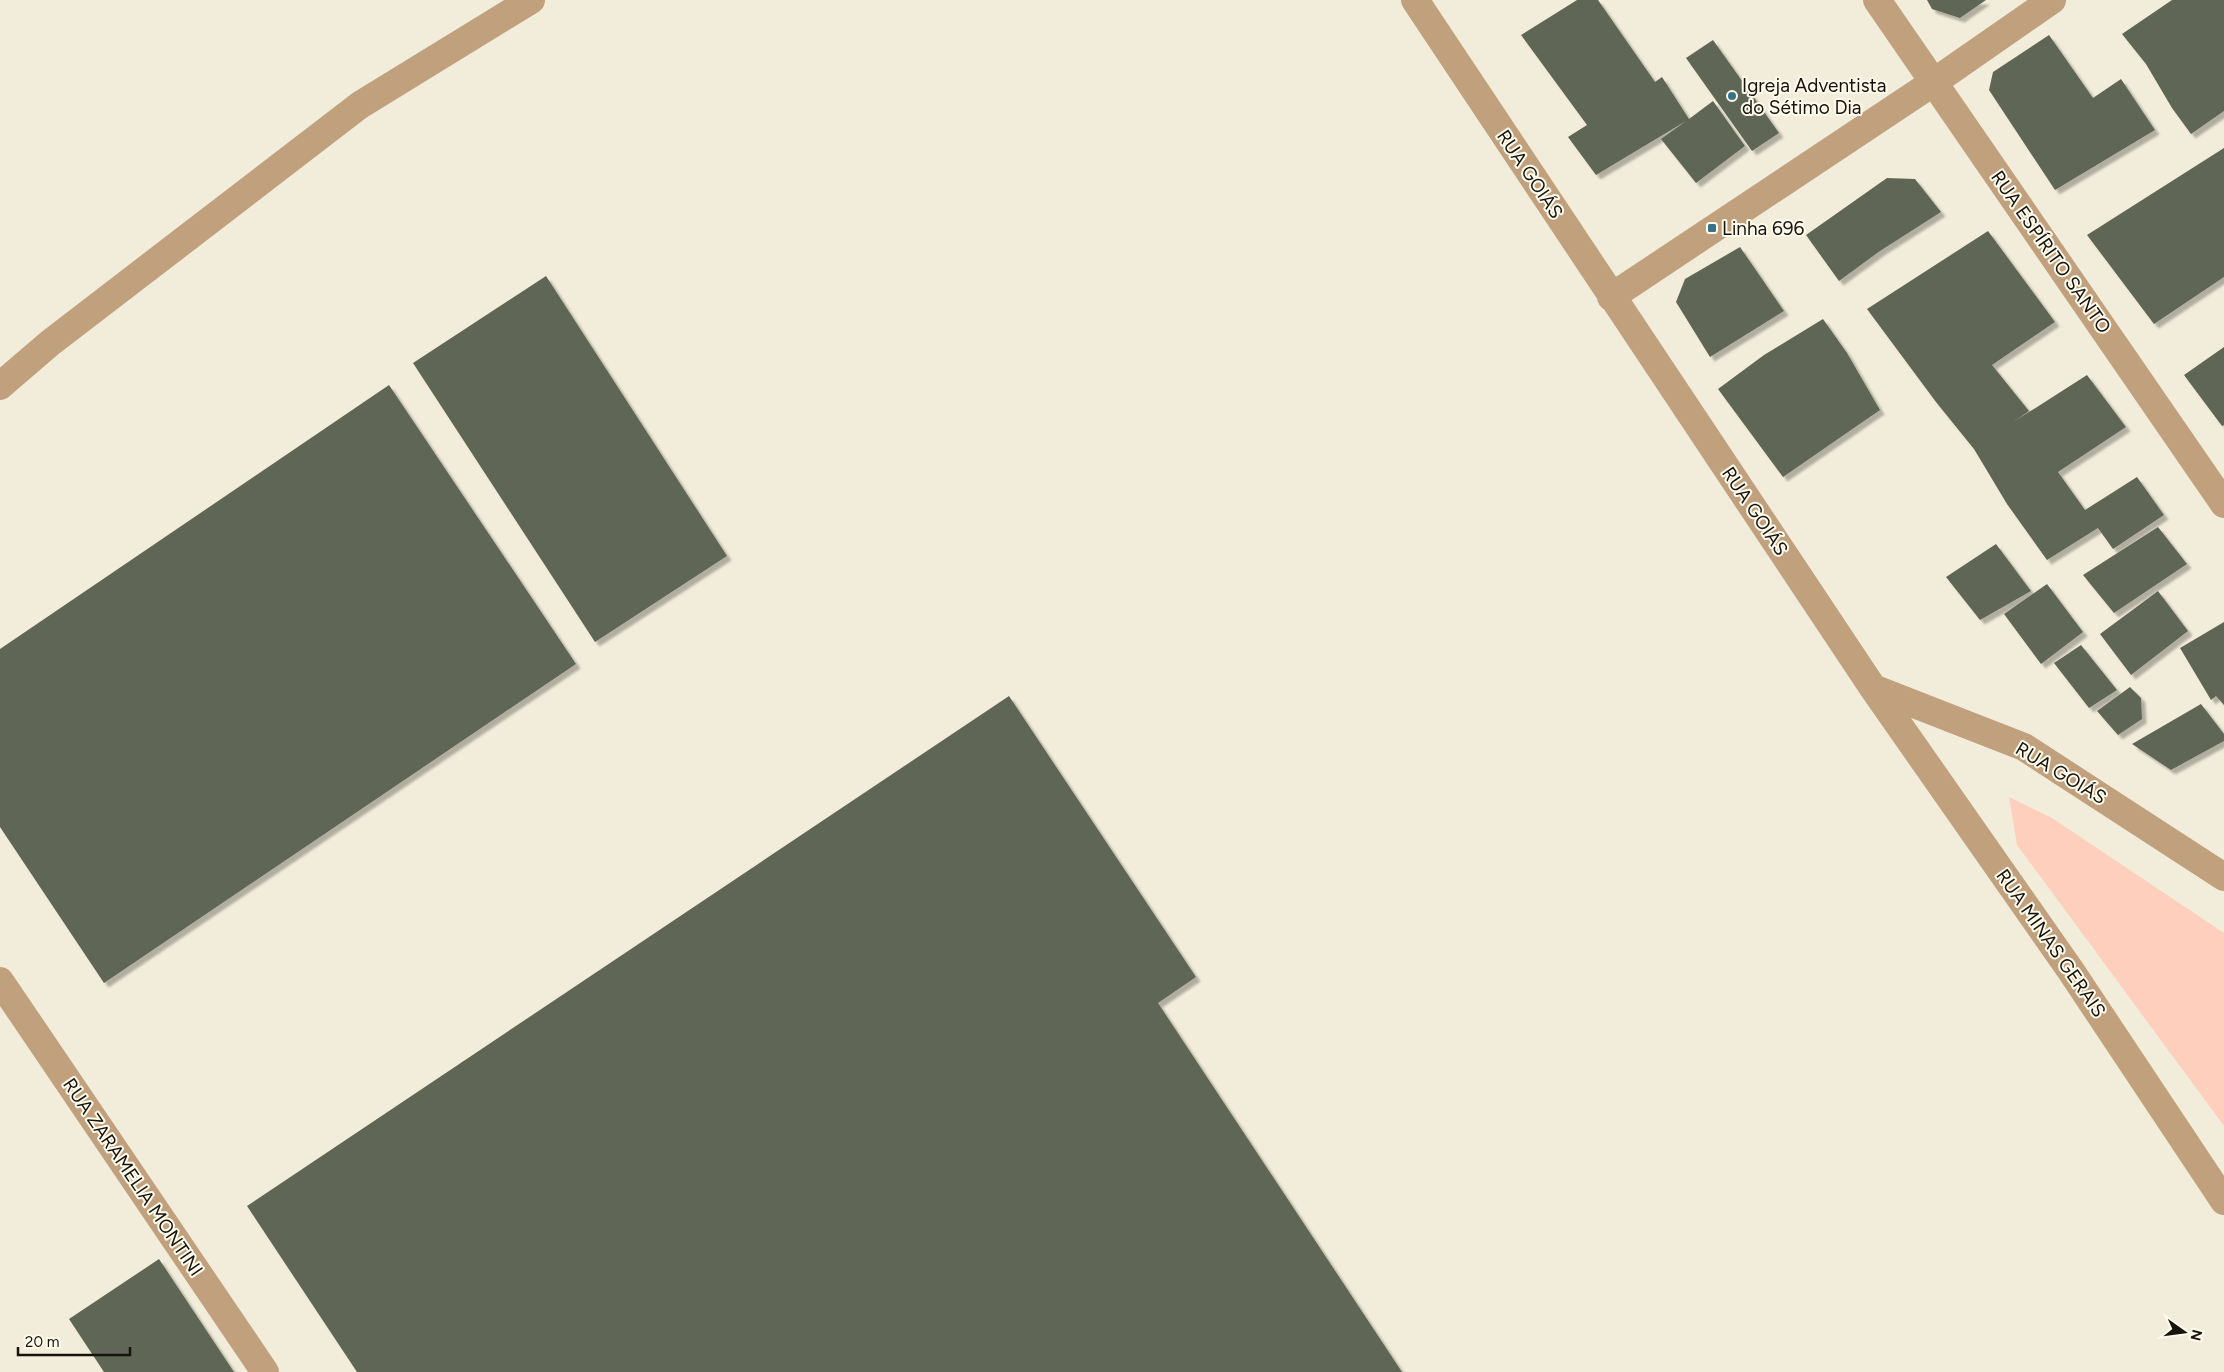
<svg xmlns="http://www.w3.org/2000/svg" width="2224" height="1372" viewBox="0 0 2224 1372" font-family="Figtree,sans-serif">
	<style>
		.green { fill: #ffcfbd }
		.building { fill: #616656; filter: url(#shadow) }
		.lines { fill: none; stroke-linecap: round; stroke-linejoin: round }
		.minor { stroke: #c1a07d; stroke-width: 28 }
		.poi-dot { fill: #367289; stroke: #fefaec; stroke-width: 2 }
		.labels { text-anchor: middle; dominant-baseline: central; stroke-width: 4; stroke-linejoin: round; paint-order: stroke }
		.poi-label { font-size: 19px; fill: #15130d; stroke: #fefaec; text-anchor: start }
		.street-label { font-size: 19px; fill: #15130d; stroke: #fefaec }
	</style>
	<defs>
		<filter id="shadow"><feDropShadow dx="4.5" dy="4.5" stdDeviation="1" flood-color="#0004"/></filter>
	</defs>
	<rect width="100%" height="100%" fill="#f2eddb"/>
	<path class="green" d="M2009 797 2052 818 2224 933V1126L2017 845Z"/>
	<path class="building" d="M1577 0H1598L1655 82 1662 77 1689 119 1713 101 1745 146 1696 183 1661 139 1686 121 1596 175 1568 137 1587 125 1521 35Z
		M1927 0H1986L1960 18 1932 9Z
		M2172 0H2224V111L2191 134 2172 108 2146 64 2122 34Z
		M2049 35 2093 98 2121 79 2155 130 2055 190 1989 90 1993 72Z
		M1713 40 1779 133 1752 151 1686 58Z
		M2224 148V277L2154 324 2087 235Z
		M1887 178 1915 179 1941 212 1880 251 1839 281 1806 235Z
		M1988 231 2055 322 1992 365 2029 411 2015 421 2087 375 2126 427 2058 472 2085 510 2137 477 2164 515 2113 549 2098 528 2047 560 2007 504 1974 449 1936 402 1867 309Z
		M1740 247 1784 311 1710 357 1676 302 1685 279Z
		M546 276 727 556 595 642 413 363Z
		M1823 319 1847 353 1880 410 1783 477 1718 389 1764 355Z
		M2224 347V425L2222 426 2184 375Z
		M389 385 576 664 104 983 0 827V649Z
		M2158 527 2187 564 2114 613 2083 575Z
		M1996 544 2031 591 1980 620 1946 577Z
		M2047 584 2083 632 2041 664 2004 614Z
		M2158 591 2188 631 2131 675 2100 634Z
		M2224 622V705L2216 696 2211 700 2180 648Z
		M2081 645 2117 690 2089 708 2054 663Z
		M2130 687 2141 698 2142 719 2118 735 2097 711Z
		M1009 696 1196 977 1158 1003 1402 1372H357L247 1206Z
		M2201 704 2224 734V741L2171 770 2132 744Z
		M159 1259 234 1372H104L69 1319Z"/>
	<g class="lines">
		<path class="minor" d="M1415 0 1873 688 2071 971 2224 1201
			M1877 0 2224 504
			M1611 297 1934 82 2052 0
			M0 386 50 343 360 105 531 0
			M1873 688 2024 747 2224 877
			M0 981 265 1372"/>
	</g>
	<g class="poi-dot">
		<circle cx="1732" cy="96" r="5"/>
		<rect x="1707" y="223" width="10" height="10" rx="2.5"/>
	</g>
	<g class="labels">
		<g class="poi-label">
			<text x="1742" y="85">Igreja Adventista<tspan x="1742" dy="22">do Sétimo Dia</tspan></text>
			<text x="1722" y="228">Linha 696</text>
		</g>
		<g class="street-label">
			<text transform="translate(1530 174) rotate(56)">RUA GOIÁS</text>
			<text transform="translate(2051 252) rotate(55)">RUA ESPÍRITO SANTO</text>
			<text transform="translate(1755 511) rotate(56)">RUA GOIÁS</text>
			<text transform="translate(2061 773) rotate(31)">RUA GOIÁS</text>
			<text transform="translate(2051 943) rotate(55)">RUA MINAS GERAIS</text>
			<text transform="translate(133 1177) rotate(56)">RUA ZARAMELIA MONTINI</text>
		</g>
	</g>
	<g transform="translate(2184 1332) rotate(104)" stroke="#fefaec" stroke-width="4" paint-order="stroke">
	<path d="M0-4L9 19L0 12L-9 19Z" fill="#15130d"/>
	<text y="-8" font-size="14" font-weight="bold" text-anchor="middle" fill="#15130d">N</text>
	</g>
	<path d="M18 1347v8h112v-8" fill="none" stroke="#15130d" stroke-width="2.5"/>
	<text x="25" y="1347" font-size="15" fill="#15130d" stroke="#fefaec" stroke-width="4" paint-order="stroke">20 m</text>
</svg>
